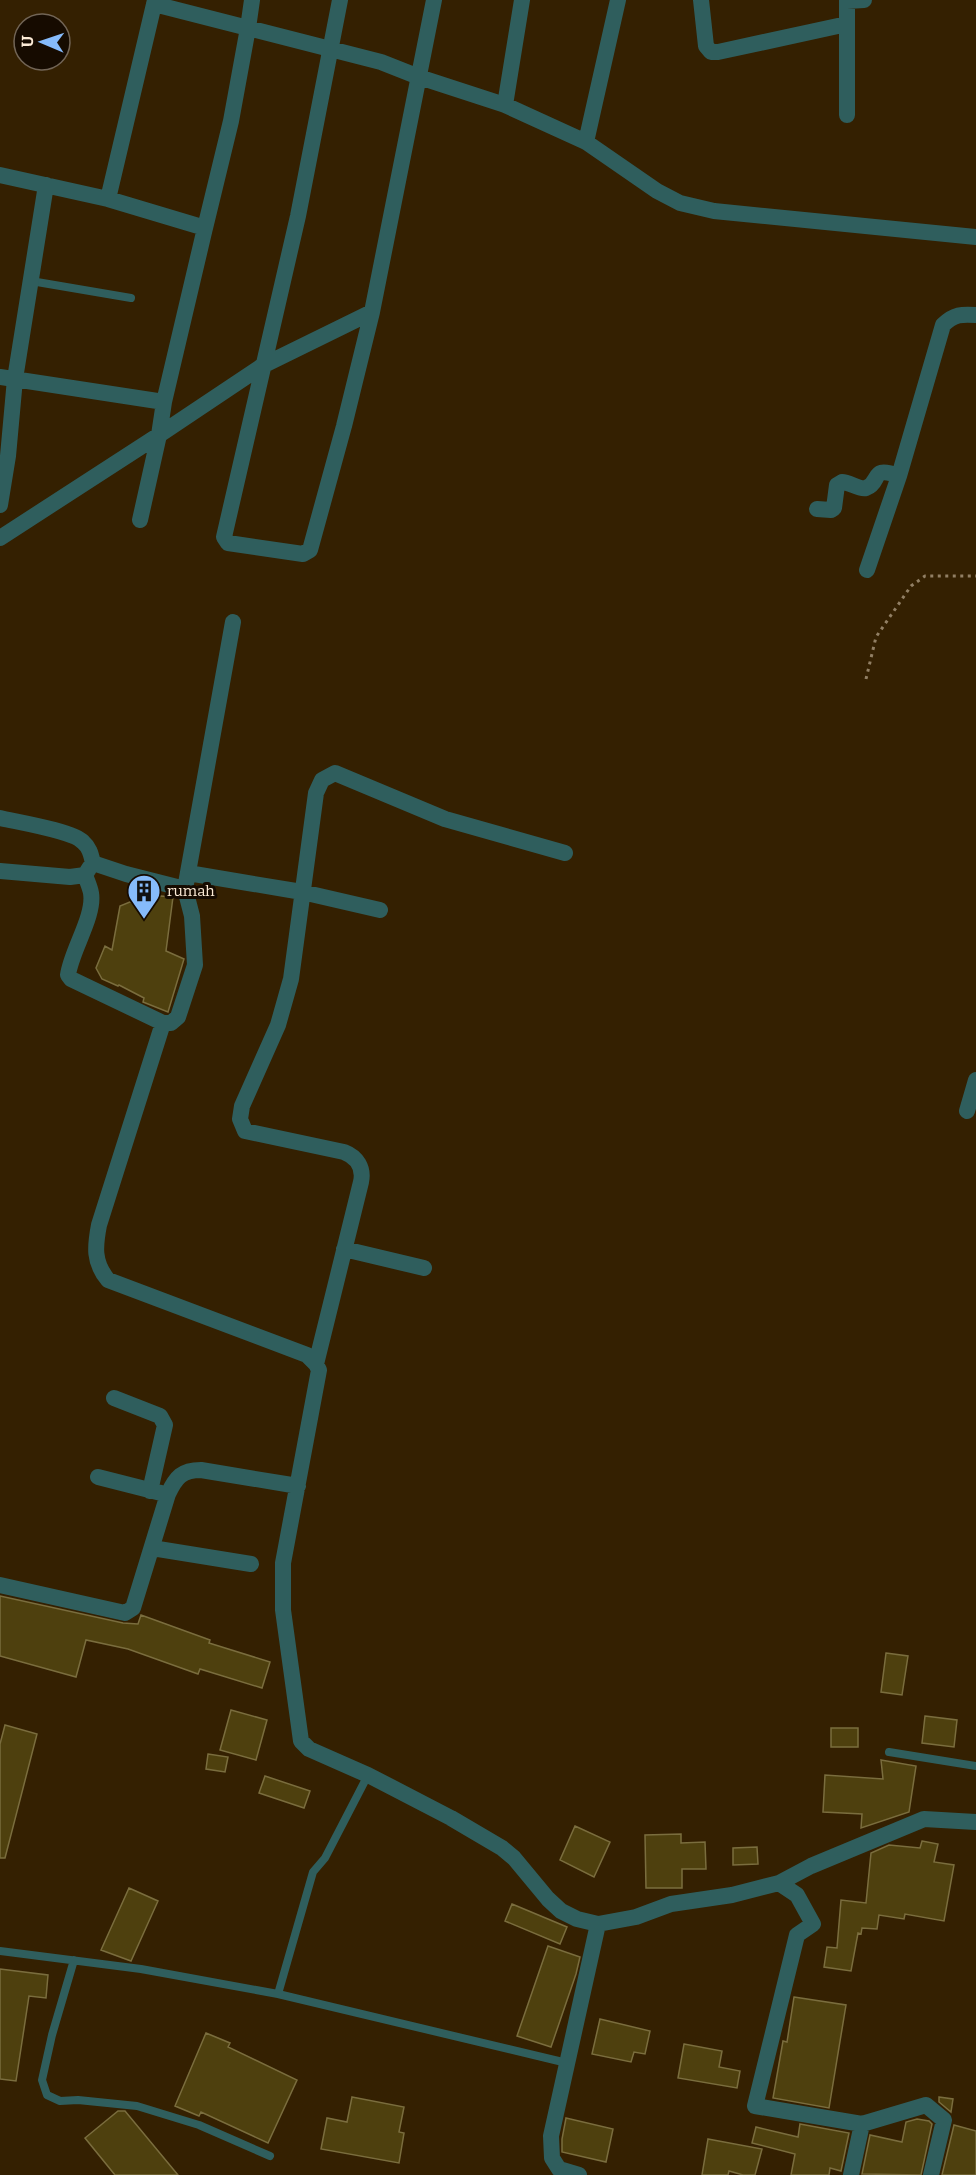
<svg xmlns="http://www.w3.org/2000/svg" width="976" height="2175" viewBox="0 0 976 2175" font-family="Bitter,serif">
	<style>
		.building { fill: #4e400e; stroke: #7a6d3e; stroke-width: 1.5 }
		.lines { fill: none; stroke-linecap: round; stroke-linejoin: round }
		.path { stroke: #917f64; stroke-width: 3; stroke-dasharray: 3 4.5; stroke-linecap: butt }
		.lane { stroke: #2f5e5d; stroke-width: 8 }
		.street { stroke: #2f5e5d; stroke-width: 16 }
		.labels { text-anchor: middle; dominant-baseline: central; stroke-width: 6; stroke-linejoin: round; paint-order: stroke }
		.poi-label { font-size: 15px; fill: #fcebd6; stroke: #160b00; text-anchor: start }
	</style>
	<rect width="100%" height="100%" fill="#342001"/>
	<path class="building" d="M147 895 173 897 166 951 184 959 168 1012 143 1002 144 998 119 985 118 986 102 979 96 968 105 946 112 950 120 906Z
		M0 1596 123 1623 138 1624 141 1615 210 1640 209 1643 270 1662 262 1688 200 1669 198 1674 128 1649 86 1640 76 1677 0 1656Z
		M886 1653 908 1656 902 1695 881 1692Z
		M231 1710 267 1720 256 1760 220 1750Z
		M925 1716 957 1720 954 1747 922 1743Z
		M5 1725 37 1734 5 1858H0V1744Z
		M831 1728H858V1747H831Z
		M208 1754 228 1757 225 1772 206 1769Z
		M881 1760 916 1766 909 1812 861 1828 862 1814 823 1812 825 1775 883 1779Z
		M265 1776 310 1791 304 1808 259 1793Z
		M575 1826 610 1842 594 1877 560 1860Z
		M681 1834V1843L705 1842 706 1869H682V1888H646L645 1835Z
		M922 1841 938 1844 934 1862 954 1865 944 1921 905 1914 904 1919 879 1915 877 1929 862 1928 861 1934 858 1933 851 1971 824 1967 827 1947 837 1948 841 1900 866 1903 871 1853 889 1845 920 1848Z
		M757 1847 758 1864 733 1865V1848Z
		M129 1888 158 1901 131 1961 101 1950Z
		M512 1904 567 1927 560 1944 505 1921Z
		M548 1946 580 1957 576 1974 551 2047 517 2036Z
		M0 1969 48 1975 46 1998 29 1996 16 2081 0 2079Z
		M794 1997 846 2005 829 2108 773 2098 783 2041 787 2042Z
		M600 2019 650 2031 645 2054 634 2052 631 2062 592 2054Z
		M206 2033 230 2043 228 2047 297 2080 268 2143 201 2112 199 2116 175 2106Z
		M684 2044 722 2051 719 2067 740 2071 737 2088 678 2078Z
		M352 2097 404 2107 399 2132 404 2133 399 2163 321 2149 327 2118 347 2122Z
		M939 2097 953 2099 951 2112 939 2102Z
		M118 2111H125L178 2175H115L85 2138Z
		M566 2118 613 2129 606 2162 562 2152V2139Z
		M917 2119 929 2121 932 2124 921 2175 862 2174 870 2135 902 2142 906 2122Z
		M800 2124 849 2133 841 2171 830 2168 829 2175H791L795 2154 752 2143 756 2127 798 2137Z
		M954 2125 976 2131V2175H942Z
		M708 2139 762 2149 755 2175H743L729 2171 728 2175H702Z"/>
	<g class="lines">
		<path class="path" d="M866 679 876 637 911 586 925 576H976"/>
		<path class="lane" d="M31 281 131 298
			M889 1752 976 1766
			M0 1951 141 1969 278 1994 567 2063
			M74 1960 52 2035 42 2080 47 2095 60 2101 78 2100 137 2106 199 2125 270 2156
			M278 1994 313 1872 325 1858 368 1775"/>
		<path class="street" d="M340 0 298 216 224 537 228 543 303 554 310 550 344 426 372 312 434 0
			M701 0 706 46 711 52H718L847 24
			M154 4 248 28 252 0
			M505 105 522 0
			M847 115V1L864 0
			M586 142 618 0
			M0 175 108 199 205 228 231 121 248 28 381 62 419 77 505 105 586 142 657 191 680 203 714 211 976 237
			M108 199 155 0
			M0 377 164 402
			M0 505 8 456 15 379 46 185
			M817 509 831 510 834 508 837 485 842 482C850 482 859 490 866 488 882 482 869 465 899 476L943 325C954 314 962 314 976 315
			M140 520 159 435 262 366 372 312
			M0 538 159 435 164 402 205 228
			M867 570 899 476
			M0 818C17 822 73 831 83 842 90 848 91 855 93 863L126 874 185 889 233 622
			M0 871 70 877 85 875 90 867
			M188 873 302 892 380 910
			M85 875C87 881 90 887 91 893 95 916 71 951 68 975L71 979 163 1023 99 1225C95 1246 93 1262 108 1280L307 1355 316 1364 319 1370 283 1563V1610L301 1741 309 1749 368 1775 451 1818 502 1848 514 1858 548 1899 561 1911 577 1919 598 1924 636 1917 671 1904 732 1895 779 1883 811 1866 924 1819 976 1822
			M163 1023H171L178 1017 195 965 192 916 185 889
			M967 1111 976 1080
			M344 1249 424 1268
			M316 1364 361 1182C364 1168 357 1157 344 1152L245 1131 240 1119 242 1106 278 1025 291 979 316 793 322 780 335 773 445 819 565 853
			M114 1398 160 1416 165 1425 150 1491
			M98 1477 161 1493
			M152 1548 251 1564
			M0 1585 125 1613 133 1608 168 1494C176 1477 182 1470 201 1470L298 1486
			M779 1883 797 1895 813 1924 797 1935 755 2106 862 2124 926 2105 944 2120 931 2175
			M579 2175 559 2169 552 2158 551 2136 598 1924
			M851 2175 862 2124"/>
	</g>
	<defs>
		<g id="building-pin" transform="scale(1.725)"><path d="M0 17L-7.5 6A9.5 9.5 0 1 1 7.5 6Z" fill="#86bbfb" stroke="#160b00"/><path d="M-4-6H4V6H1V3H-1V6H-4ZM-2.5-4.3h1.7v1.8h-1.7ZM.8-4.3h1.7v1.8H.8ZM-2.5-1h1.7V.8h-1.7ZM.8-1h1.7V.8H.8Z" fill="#111"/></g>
	</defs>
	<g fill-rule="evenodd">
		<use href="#building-pin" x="144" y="891"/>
	</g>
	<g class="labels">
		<g class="poi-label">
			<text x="167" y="891">rumah</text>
		</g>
	</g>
	<g transform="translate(42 42) rotate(272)"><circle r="28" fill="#160b00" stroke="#726556" stroke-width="1.5"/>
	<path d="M0-4.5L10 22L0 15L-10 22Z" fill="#86bbfb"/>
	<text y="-9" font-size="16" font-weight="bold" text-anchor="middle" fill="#fcebd6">U</text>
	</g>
</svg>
